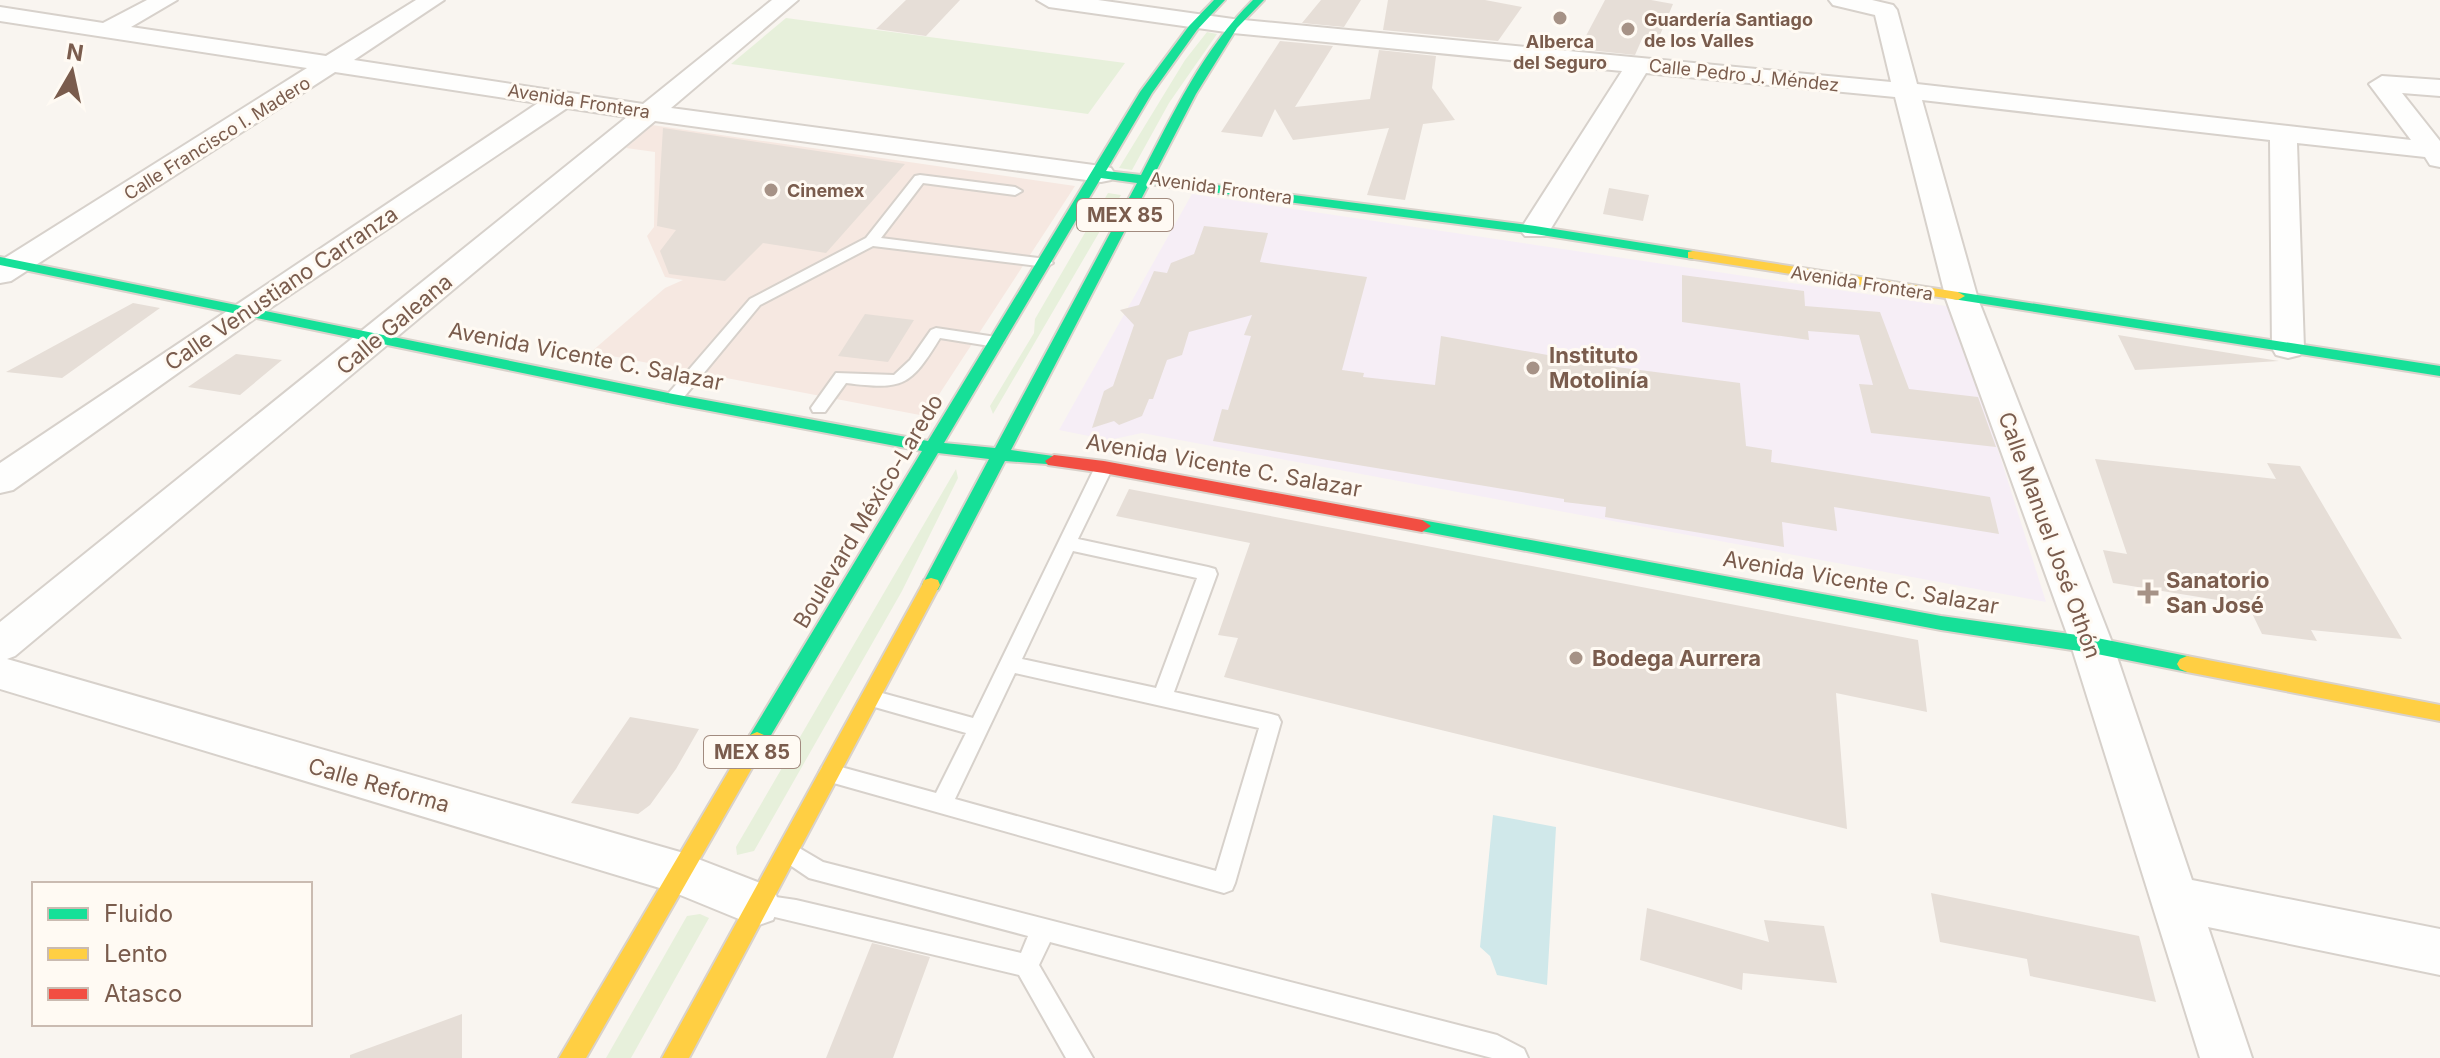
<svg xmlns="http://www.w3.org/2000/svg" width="2440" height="1058" viewBox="0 0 2440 1058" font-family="Inter,sans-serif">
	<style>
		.commercial { fill: #f6e8e1 }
		.education { fill: #f6eef6 }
		.green { fill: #e7f0db }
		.water { fill: #d0e8ea }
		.building { fill: #e6ded7 }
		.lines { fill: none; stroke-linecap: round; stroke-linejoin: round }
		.lane-casing { stroke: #d7d1cb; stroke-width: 4 }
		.street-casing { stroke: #d7d1cb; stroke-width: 4 }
		.fast-casing { stroke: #d9d2cb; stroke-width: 4 }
		.slow-casing { stroke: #d9d2cb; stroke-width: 4 }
		.jam-casing { stroke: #d9d2cb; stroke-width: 4 }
		.lane { fill: #fefefd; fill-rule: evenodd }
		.street { fill: #fefefd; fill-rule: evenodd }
		.fast { fill: #16e098; fill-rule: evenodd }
		.slow { fill: #ffcf43; fill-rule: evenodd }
		.jam { fill: #f24e42; fill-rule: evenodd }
		.poi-dot { fill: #a69286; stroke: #fffaf3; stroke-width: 3 }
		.labels { text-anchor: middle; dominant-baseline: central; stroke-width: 6; stroke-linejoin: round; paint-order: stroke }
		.far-poi-label { font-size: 18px; font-weight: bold; fill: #7a5c4d; stroke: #fffaf3; text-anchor: start }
		.far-street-label { font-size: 18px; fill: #7a5c4d; stroke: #fffaf3 }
		.shield { fill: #fffaf3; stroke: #a28b7f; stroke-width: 2 }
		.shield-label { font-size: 20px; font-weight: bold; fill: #7a5c4d }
		.street-label { font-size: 22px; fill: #7a5c4d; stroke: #fffaf3 }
		.poi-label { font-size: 22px; font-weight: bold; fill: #7a5c4d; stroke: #fffaf3; text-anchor: start }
	</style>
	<rect width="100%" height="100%" fill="#f9f5f0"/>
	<path class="commercial" d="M652 125 1075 186 925 416 591 352 665 288 683 280 665 277 647 236 654 227 655 152 626 148Z"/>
	<path class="education" d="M1192 194 1953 307 2046 602 1142 433 1109 440 1059 430Z"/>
	<path class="green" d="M786 18 1125 63 1088 114 731 64Z
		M1207 32 1217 34 1169 103 1132 170 1119 168 1185 60Z
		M1108 193 1121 195 993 414 990 406 1034 333 1035 319Z
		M956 469 958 478 902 591 754 851 737 855 736 847Z
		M700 914 709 918 631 1058H606L687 916Z"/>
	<path class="water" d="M1493 815 1556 827 1547 985 1497 975 1490 956 1480 947Z"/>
	<path class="building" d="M906 0H960L926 36 876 29Z
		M1321 0H1361L1344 27 1302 23Z
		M1388 0H1485L1522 7 1498 41 1383 30Z
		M1605 0H1651L1673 4 1657 42 1642 39 1635 55 1579 49Z
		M1280 41 1333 46 1295 107 1370 99 1379 50 1436 56 1432 88 1455 120 1423 124 1405 200 1367 195 1389 128 1293 140 1275 109 1262 137 1221 132Z
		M663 128 905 164 826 253 763 243 725 281 669 274 660 251 676 230 657 226Z
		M1609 188 1649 195 1643 221 1603 214Z
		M1204 226 1268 233 1260 262 1367 277 1342 370 1364 373 1363 377 1435 385 1441 336 1609 366 1740 383 1746 446 1772 450 1771 462 1990 497 1999 534 1834 507 1837 531 1782 522 1784 547 1605 517 1606 507 1564 502V499L1213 441 1222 409 1228 410 1251 336 1244 335 1252 315 1189 332 1182 355 1167 360 1153 399H1149L1142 416 1119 425 1114 421 1092 428 1104 391 1113 386 1134 325 1120 310 1139 305 1154 271 1167 273 1171 263 1194 254Z
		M1682 275 1804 291 1805 306 1880 312 1909 389 1978 397 1996 447 1871 433 1859 384 1873 385 1859 335 1808 331 1809 340 1682 322Z
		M133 303 160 308 62 378 6 372Z
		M865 314 914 320 888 362 838 356Z
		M2118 335 2279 361 2135 370Z
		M236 354 282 360 240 395 188 387Z
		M2095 459 2276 479 2267 463 2300 466 2402 639 2311 630 2317 641 2262 634 2248 605 2113 583 2103 550 2127 554Z
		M1129 489 1918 640 1927 712 1836 693 1847 829 1224 677 1238 638 1218 635 1250 543 1116 516Z
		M630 717 699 729 676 769 650 805 638 814 571 803Z
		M1931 893 2139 936 2156 1002 2030 976 2027 959 1940 942Z
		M1647 908 1769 942 1764 920 1824 926 1837 983 1743 973 1742 990 1640 960Z
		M872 943 930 957 893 1058H826Z
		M462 1014V1058H350V1055Z"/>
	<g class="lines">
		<g class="lane-casing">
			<path id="lane" d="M920 175 1015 187 1022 191 1015 195 923 183 881 238 1046 259 1053 263 1046 267 873 246 760 305 679 403H667L665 399 667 395 750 299 866 238 915 176Z
				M936 328 996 337 1004 342 996 347 940 338C910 387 903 390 846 383L825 412H813L811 408 836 373 894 375 910 360 931 330Z
				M1104 461 1113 467 1078 539 1208 567 1215 569 1217 574 1174 692 1271 714 1278 716 1281 722 1235 883 1232 890 1224 893 830 782 822 779 819 773 822 767 830 764 936 793 966 733 864 704 861 698 864 692 871 690 973 718 1095 467ZM1073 551 1197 578 1156 688 1022 659ZM1015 673 1259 728 1216 871 955 799Z
				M789 842 823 862 1497 1035 1524 1049 1528 1058H1492L1050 942 1039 965 1093 1058H1066L1019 975 754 912 750 905 754 898 762 895 796 900 1021 953 1028 936 809 878 781 859 778 852 781 845Z"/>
		</g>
		<g class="street-casing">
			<path id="street" d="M147 0H177L131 27 326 56 416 0H444L354 60 643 104 772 0H798L671 108 1101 166 1111 168 1115 174 1111 180 1101 182 655 121 15 656 7 659 680 852 773 888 780 904 773 920 756 926 673 892 0 689V622L627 117 567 108 254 319 13 490 0 493V463L538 103 335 72 11 281 0 283V261L307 68 0 21V7L103 23Z
				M1037 0H1098L1233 19 1891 82 1875 15 1833 5 1829 0H1872L1893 5 1897 10 1917 84 2411 140 2369 84 2382 76 2440 80V96L2402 93 2440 141V167L2430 165 2425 157 2297 143 2304 348 2300 355 2288 358 2276 355 2272 348 2270 140 1922 100 1978 299 2113 645 2192 880 2440 929V975L2208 927 2252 1058H2200L2071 645 1946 299 1895 97 1646 73 1550 230 1545 236H1525L1520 230 1622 71 1233 33 1049 7Z"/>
		</g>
		<g class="fast-casing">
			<path id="fast" d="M1214 0H1225L1197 30 1152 93 1106 171 1141 175C1173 114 1203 49 1253 0H1264L1237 28 1196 94 1153 177 1535 226 1693 251 1700 255 1693 259 1535 234 1149 184 1011 450 1060 457 1063 461 1060 465 1005 461 938 590H924L922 585 989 459 938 453 764 747 757 750 750 747 747 741 750 735 922 451 673 404 0 265V257L673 394 928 441 1140 92 1189 26ZM1101 178 1137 183 995 448 944 443Z
				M1958 292 2440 366V376L1953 299V293Z
				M1422 520 1941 616 2092 637 2187 656 2194 659 2197 664 2194 669 2187 672 2092 653 1941 630 1416 530 1413 526Z"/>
		</g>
		<g class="slow-casing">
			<path id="slow" d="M1693 251 1958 292 1965 296 1958 300 1688 258V252Z
				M931 578 938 580 940 585 689 1058H662L922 585 924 580Z
				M2187 656 2440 705V721L2187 672 2180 669 2177 664 2180 659Z
				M757 732 764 735 767 741 764 747 586 1058H559L750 735Z"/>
		</g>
		<g class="jam-casing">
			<path id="jam" d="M1054 455 1104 461 1422 520 1431 526 1422 532 1104 473 1048 465 1045 461Z"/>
		</g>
		<use href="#lane" class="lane"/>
		<use href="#street" class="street"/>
		<use href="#fast" class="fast"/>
		<use href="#slow" class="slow"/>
		<use href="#jam" class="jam"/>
	</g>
	<g class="poi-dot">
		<circle cx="1560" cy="18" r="8"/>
		<circle cx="1628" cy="29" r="8"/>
		<circle cx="771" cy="190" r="8"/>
		<circle cx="1533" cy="368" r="8"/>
		<path d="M2144 581h8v8h8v8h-8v8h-8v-8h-8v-8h8z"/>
		<circle cx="1576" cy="658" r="8"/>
	</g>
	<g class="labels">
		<g class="far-poi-label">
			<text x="1644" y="19">Guardería Santiago<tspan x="1644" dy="21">de los Valles</tspan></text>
			<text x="1560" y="41" text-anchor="middle">Alberca<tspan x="1560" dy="21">del Seguro</tspan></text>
			<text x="787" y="190">Cinemex</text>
		</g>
		<g class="far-street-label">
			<text transform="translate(1744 75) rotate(6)">Calle Pedro J. Méndez</text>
			<text transform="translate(579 101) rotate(9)">Avenida Frontera</text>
			<text transform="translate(217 138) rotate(-32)">Calle Francisco I. Madero</text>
			<text transform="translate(1221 188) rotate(8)">Avenida Frontera</text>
			<text transform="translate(1862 283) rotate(9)">Avenida Frontera</text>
		</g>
		<g class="shield">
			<rect x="1077" y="199" width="96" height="32" rx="6"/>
			<rect x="704" y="736" width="96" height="32" rx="6"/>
		</g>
		<g class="shield-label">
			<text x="1125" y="215">MEX 85</text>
			<text x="752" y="752">MEX 85</text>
		</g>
		<g class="street-label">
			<text transform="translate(281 288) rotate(-34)">Calle Venustiano Carranza</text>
			<text transform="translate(394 324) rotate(-40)">Calle Galeana</text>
			<text transform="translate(586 356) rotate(11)">Avenida Vicente C. Salazar</text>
			<text transform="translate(1224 465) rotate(10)">Avenida Vicente C. Salazar</text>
			<text transform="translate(868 511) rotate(-59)">Boulevard México-Laredo</text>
			<text transform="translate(2050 535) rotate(70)">Calle Manuel José Othón</text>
			<text transform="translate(1861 582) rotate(10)">Avenida Vicente C. Salazar</text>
			<text transform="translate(379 785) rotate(16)">Calle Reforma</text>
		</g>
		<g class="poi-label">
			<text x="1549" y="355">Instituto<tspan x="1549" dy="25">Motolinía</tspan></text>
			<text x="2166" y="580">Sanatorio<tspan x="2166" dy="25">San José</tspan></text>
			<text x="1592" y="658">Bodega Aurrera</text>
		</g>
	</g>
	<rect x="32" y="882" width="280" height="144" fill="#fffaf3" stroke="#cabbb1" stroke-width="2"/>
	<rect x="48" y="908" width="40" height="12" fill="#16e098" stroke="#cabbb1" stroke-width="2"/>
	<text x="104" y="922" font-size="24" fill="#7a5c4d">Fluido</text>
	<rect x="48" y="948" width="40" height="12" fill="#ffcf43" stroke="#cabbb1" stroke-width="2"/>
	<text x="104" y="962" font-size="24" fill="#7a5c4d">Lento</text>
	<rect x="48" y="988" width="40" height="12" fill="#f24e42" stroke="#cabbb1" stroke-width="2"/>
	<text x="104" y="1002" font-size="24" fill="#7a5c4d">Atasco</text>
	<g transform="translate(72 72) rotate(9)" stroke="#fffaf3" stroke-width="6" paint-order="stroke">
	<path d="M0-6L14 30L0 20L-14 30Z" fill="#7a5c4d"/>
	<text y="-12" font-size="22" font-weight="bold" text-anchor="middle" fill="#7a5c4d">N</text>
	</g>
</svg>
